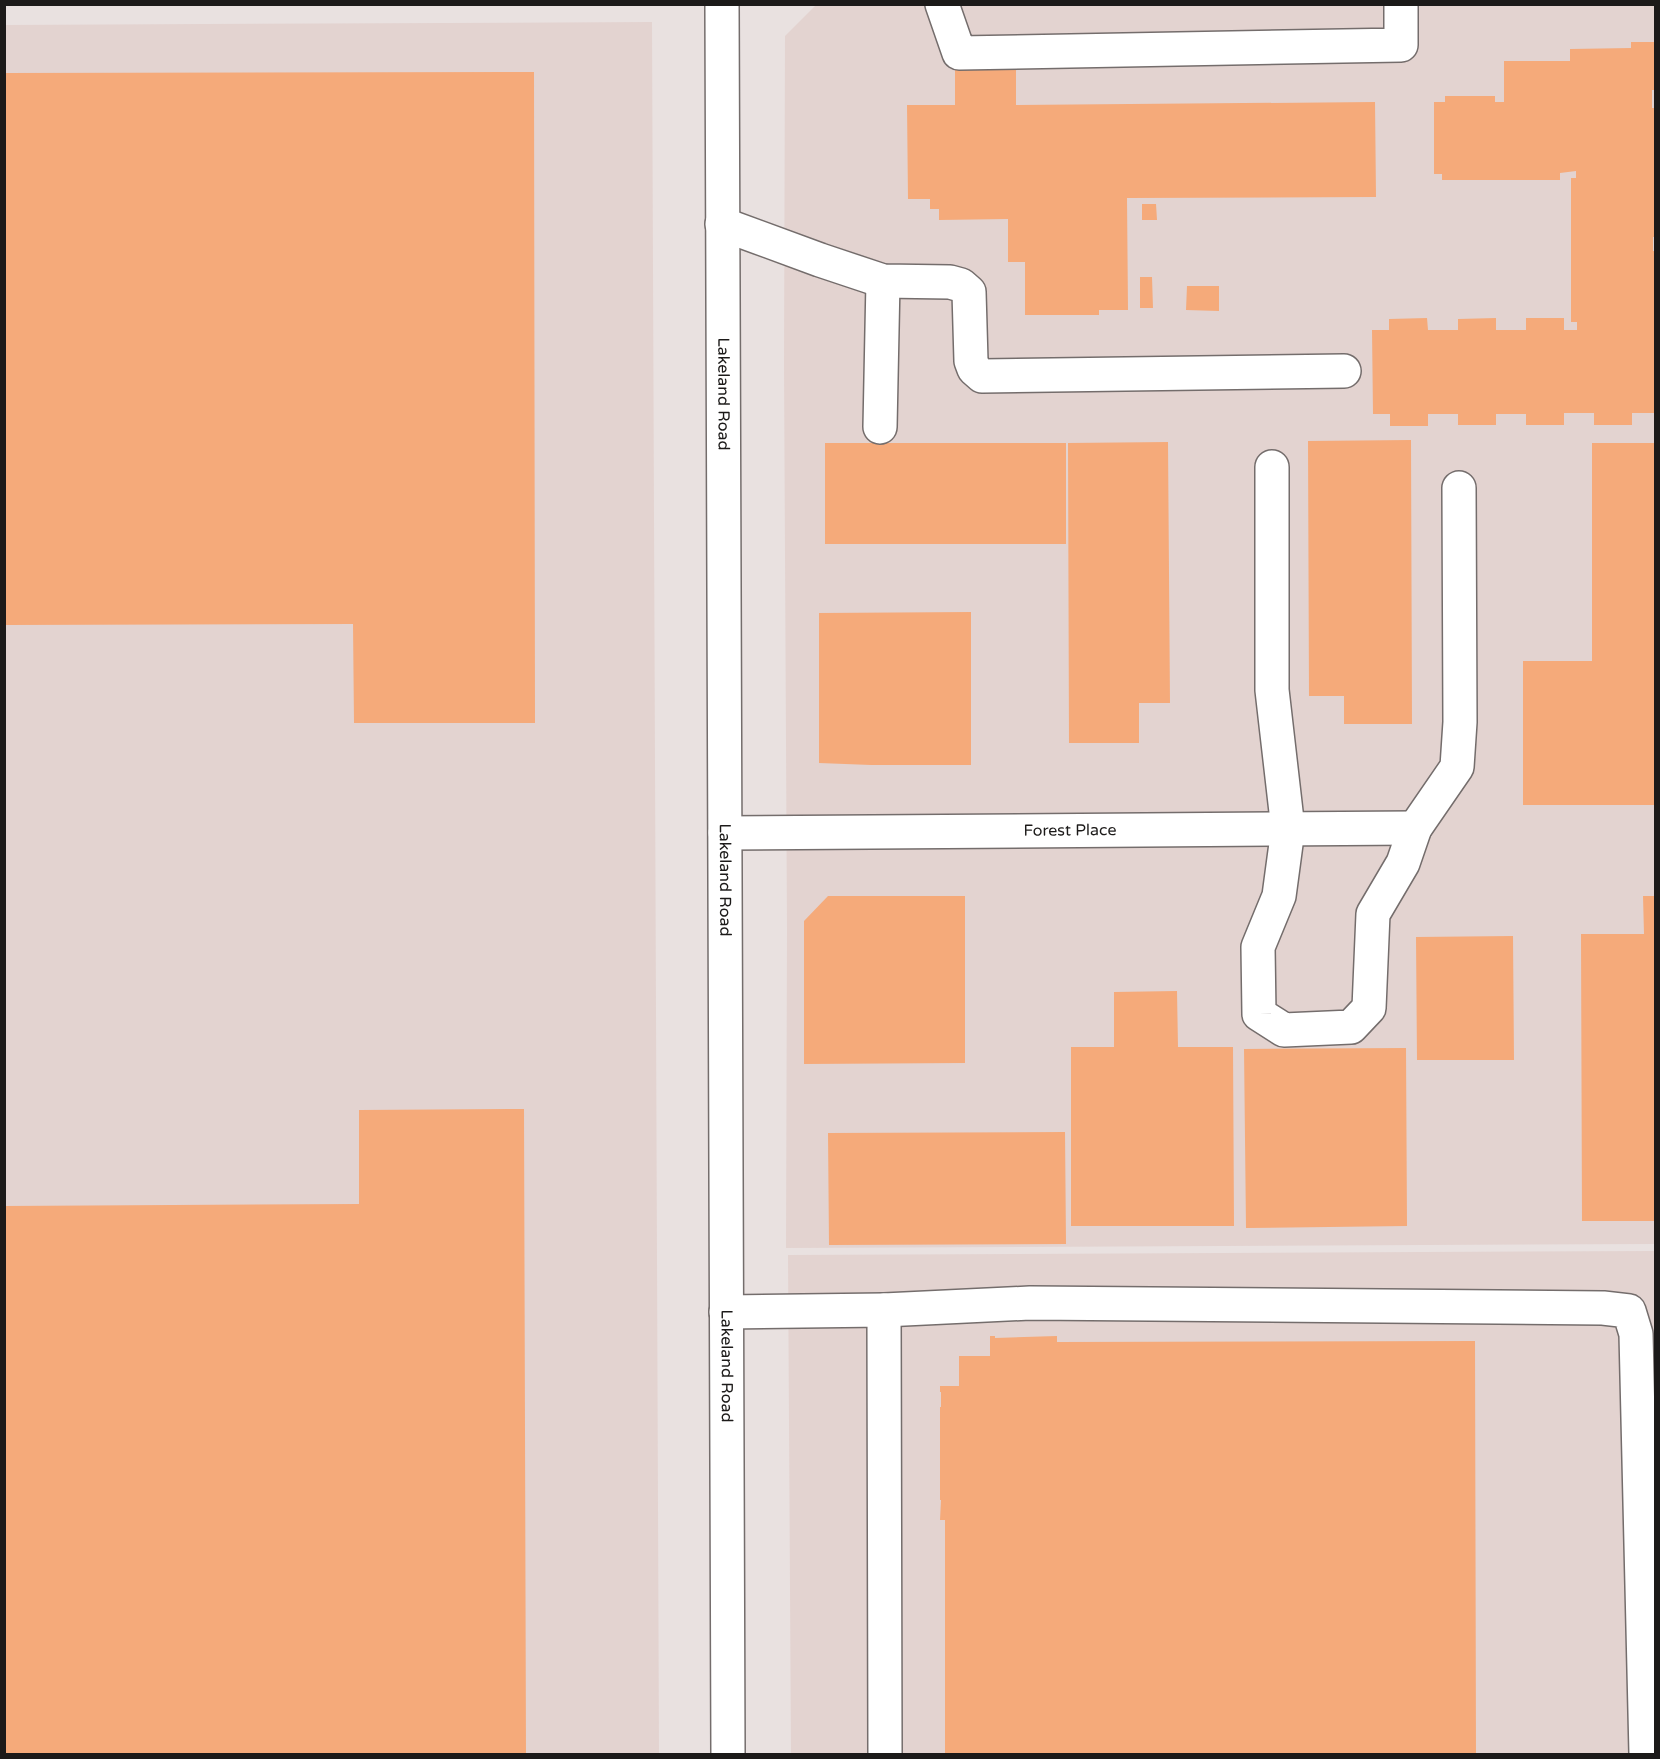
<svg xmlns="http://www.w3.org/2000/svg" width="1660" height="1759" viewBox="0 0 1660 1759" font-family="'Varela Round',sans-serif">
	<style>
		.built { fill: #e3d3d0 }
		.building { fill: #f5aa7a }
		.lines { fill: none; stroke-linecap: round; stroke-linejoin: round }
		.minor-casing { stroke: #746d6c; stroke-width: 36 }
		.minor { stroke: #fff; stroke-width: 33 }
		.labels { text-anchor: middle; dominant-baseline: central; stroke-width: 4.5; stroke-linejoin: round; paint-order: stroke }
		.street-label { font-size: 16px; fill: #1c1a19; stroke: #e9e1e0 }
	</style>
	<rect width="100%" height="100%" fill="#e9e1e0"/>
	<path class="built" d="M817 4 1655 5V1244L786 1248 787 930 784 366 785 36Z
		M652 22 659 1754H5L4 25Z
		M1655 1251V1754H791L788 1255Z"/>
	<path class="building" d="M1631 42H1656V90H1652V108H1656V237H1653V251H1656V413H1632V425H1594V413H1564V425H1526V414H1496V425H1458V414H1428V426H1390V414H1373L1372 330H1389V319L1427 318 1428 330H1458V319L1496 318V330H1526V318H1564V330H1577V322H1571V178H1576V171L1560 173V180H1442V174H1434V102H1445V96H1495V102H1504V61H1570V49L1631 48Z
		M1016 65V105L1375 102 1376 197 1127 198 1128 310H1099V315H1025V262H1008V219L939 220V209H930V199H908L907 105H955V66Z
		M534 72 535 723H354L353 624 5 625V73Z
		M1142 204H1156L1157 220H1142Z
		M1140 277H1152L1153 308H1140Z
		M1187 286H1219V311L1186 310Z
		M1411 440 1412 724H1344V696H1309L1308 441Z
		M1168 442 1170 703H1139V743H1069L1068 443Z
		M825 443H1066V544H825Z
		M1592 443H1656V805H1523V661H1592Z
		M971 612V765H871L819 763V613Z
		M828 896H965V1063L804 1064V921Z
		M1643 896H1656V1221H1582L1581 934H1644Z
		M1513 936 1514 1060H1417L1416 937Z
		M1177 991 1178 1047H1233L1234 1226H1071V1047H1114V992Z
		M1406 1048 1407 1226 1246 1228 1244 1049Z
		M524 1109 526 1754H4V1206L359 1204V1110Z
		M1065 1132 1066 1244 829 1245 828 1133Z
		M990 1336H995V1338L1057 1336V1342L1475 1341 1476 1754H945V1520H940L941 1500H940V1407H941V1392H940V1386H959V1356H990Z"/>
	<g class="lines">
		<g class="minor-casing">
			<g id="minor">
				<path id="s1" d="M722 4 728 1754"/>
				<path d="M942 4 959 53 1401 45V4"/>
				<path d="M722 224 820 260 883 281 950 282 961 285 969 292 971 361 974 369 982 376 1344 371"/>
				<path d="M880 427 883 281"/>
				<path d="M1272 467V690L1288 829 1279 896 1258 947 1259 1014 1284 1030 1351 1027 1369 1008 1373 914 1403 863 1415 828 1457 767 1460 722 1459 488"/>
				<path id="s2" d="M725 833 1415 828"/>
				<path d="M884 1310 1030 1303 1603 1308 1629 1311 1636 1334 1646 1754"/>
				<path d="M726 1312 884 1310 885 1754"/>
			</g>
		</g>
		<use href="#minor" class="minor"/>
	</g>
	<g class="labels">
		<g class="street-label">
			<text stroke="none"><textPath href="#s1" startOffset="390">Lakeland Road</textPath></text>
			<text stroke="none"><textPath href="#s2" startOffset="345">Forest Place</textPath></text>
			<text stroke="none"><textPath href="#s1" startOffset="876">Lakeland Road</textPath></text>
			<text stroke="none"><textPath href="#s1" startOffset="1362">Lakeland Road</textPath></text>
		</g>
	</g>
	<rect width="1660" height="1759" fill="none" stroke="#1c1a19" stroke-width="12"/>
</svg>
